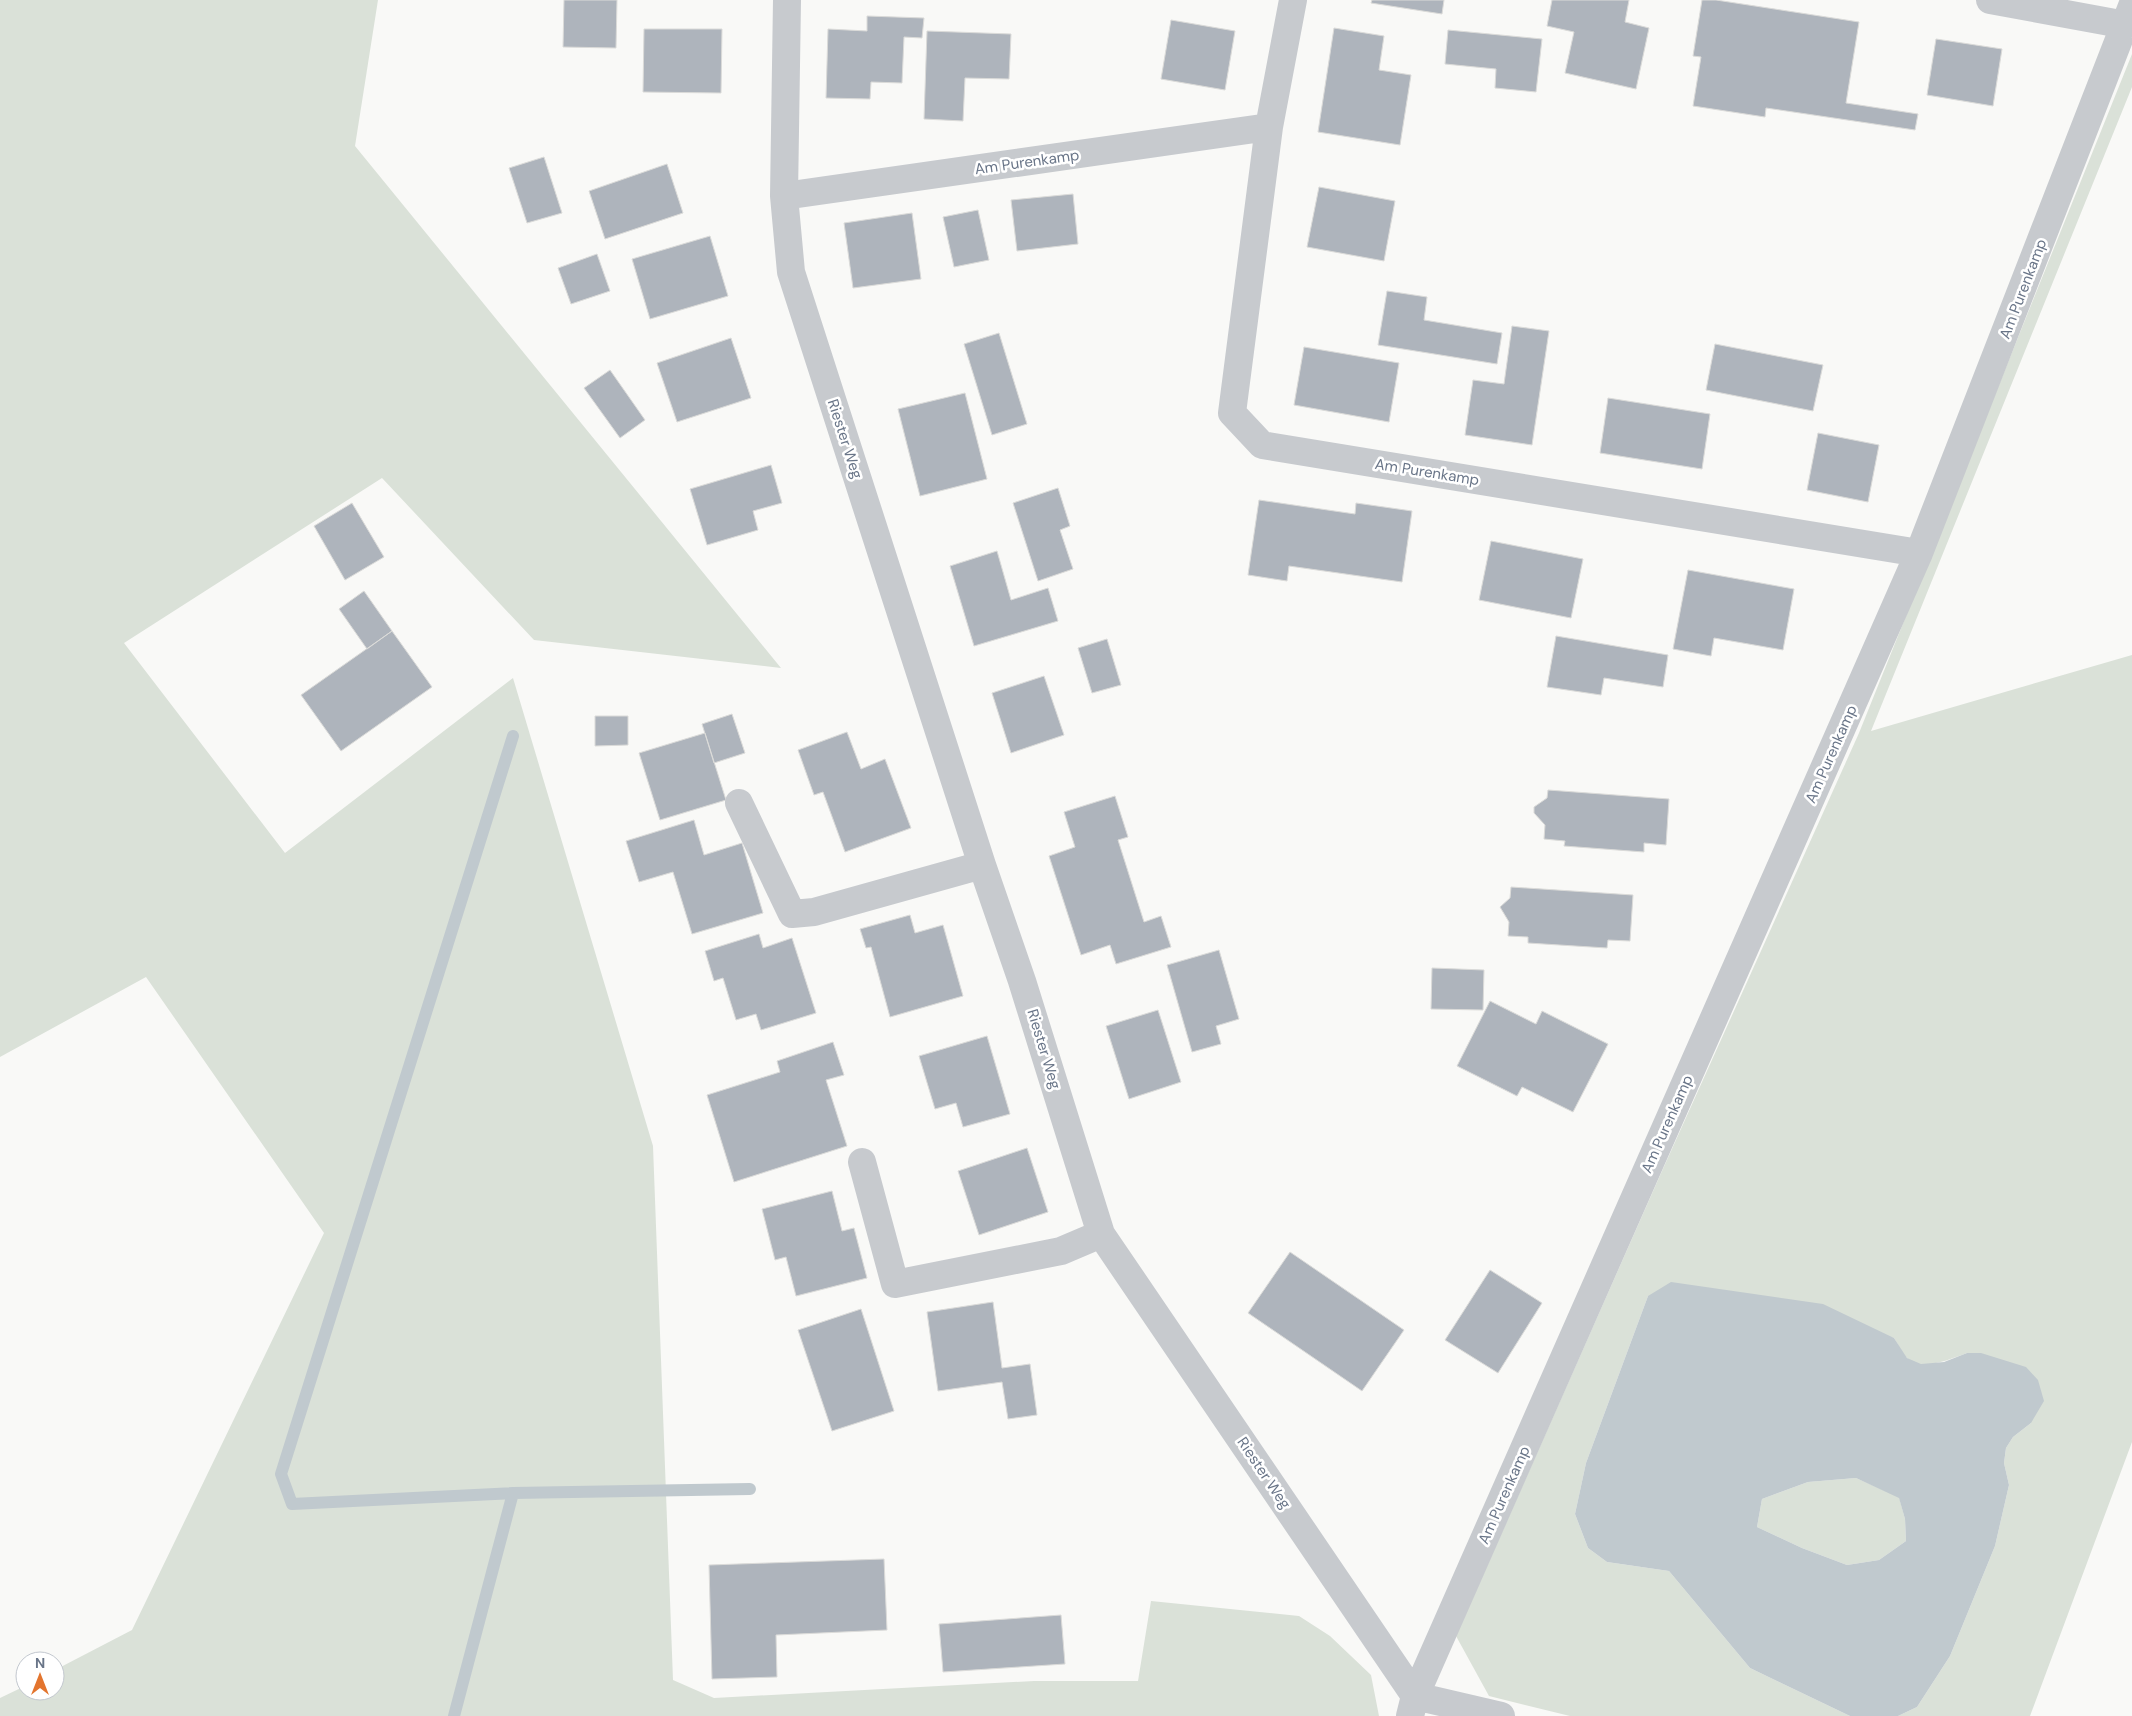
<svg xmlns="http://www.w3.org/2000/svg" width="2132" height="1716" viewBox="0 0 2132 1716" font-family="'DM Sans',sans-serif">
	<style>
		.green { fill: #dae1d8 }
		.water { fill: #c0c9ce; fill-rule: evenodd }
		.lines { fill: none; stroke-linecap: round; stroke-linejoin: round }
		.stream { stroke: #c0c9ce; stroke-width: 12 }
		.building { fill: #aeb4bc; stroke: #dbdbd9 }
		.street { stroke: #c7cace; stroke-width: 28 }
		.labels { text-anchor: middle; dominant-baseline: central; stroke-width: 5; stroke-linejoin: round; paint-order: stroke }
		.street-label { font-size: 15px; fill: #697588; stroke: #fff }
	</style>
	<rect width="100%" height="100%" fill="#f9f9f7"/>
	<path class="green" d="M0 0H378L355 146 781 668 534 640 382 478 124 643 285 853 513 678 653 1146 673 1680 714 1698 1034 1681H1138L1151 1601 1299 1616 1330 1636 1371 1675 1379 1716H0V1698L25 1686V1691H55V1670L132 1630 324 1233 146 977 0 1057Z
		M2132 54V87L1871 731 2132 655V1442L2030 1716H1898L1917 1707 1950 1656 1995 1546 2009 1485 2004 1463 2006 1448 2013 1437 2031 1423 1967 1353C1950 1359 1922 1372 1907 1358 1902 1353 1898 1344 1894 1338L1648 1296 1586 1463 1575 1514 1588 1548 1607 1562 1669 1571 1750 1668 1850 1716H1570L1489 1696 1456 1636 1662 1171 1859 733Z
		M1856 1478 1899 1497 1905 1519 1906 1541 1879 1560 1847 1565 1802 1548 1757 1527 1762 1499 1808 1482Z"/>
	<path class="water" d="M1671 1282 1823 1304 1894 1338 1907 1358 1921 1364 1944 1362 1967 1353H1981L2026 1367 2038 1380 2044 1401 2031 1423 2013 1437 2006 1448 2004 1463 2009 1485 1995 1546 1950 1656 1917 1707 1898 1716H1850L1750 1668 1669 1571 1607 1562 1588 1548 1575 1514 1586 1463 1648 1296ZM1856 1478 1899 1498 1905 1519 1906 1541 1879 1560 1847 1565 1802 1548 1757 1527 1762 1499 1808 1482Z"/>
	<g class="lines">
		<path class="stream" d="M513 736 281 1474 292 1504 513 1493 750 1489
			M454 1716 513 1493"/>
	</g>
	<path class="building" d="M564 0H617L616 48 563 47Z
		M1372 0H1444L1442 14 1371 3Z
		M1552 0H1629L1625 22 1649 28 1636 89 1565 73 1574 32 1547 26Z
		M1702 0H1716L1859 22 1846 103 1918 114 1915 130 1766 108 1765 117 1693 106 1701 57 1693 56Z
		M867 16 924 18 922 38 904 37 902 83 871 82 870 99 826 98 828 29 867 31Z
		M1171 20 1235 31 1225 90 1161 79Z
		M1334 28 1384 36 1379 70 1411 75 1400 145 1318 132Z
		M644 29H722L721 93 643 92Z
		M1448 30 1542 39 1536 92 1495 88 1496 69 1445 64Z
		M927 31 1011 34 1009 79 965 78 963 121 924 119Z
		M1936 39 2002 49 1993 106 1927 95Z
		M544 157 562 213 527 223 509 168Z
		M667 164 683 213 605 239 589 191Z
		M1319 187 1395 201 1384 261 1307 247Z
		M1073 194 1078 244 1017 251 1011 200Z
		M978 210 989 260 954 267 943 217Z
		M912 213 921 279 853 288 844 223Z
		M710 236 728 296 650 319 632 259Z
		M597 254 610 291 571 304 558 268Z
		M1387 291 1427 297 1424 320 1502 333 1497 364 1378 345Z
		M1512 326 1549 331 1532 445 1465 435 1473 380 1504 384Z
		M999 333 1027 424 992 435 964 344Z
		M731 338 751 398 677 422 657 363Z
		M1715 344 1823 365 1813 411 1706 390Z
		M1304 347 1399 363 1389 422 1294 405Z
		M610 370 645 420 620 438 584 388Z
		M965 393 987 479 920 496 898 409Z
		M1608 398 1710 414 1702 469 1600 453Z
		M1818 433 1879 445 1868 502 1807 490Z
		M771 465 782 503 753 511 758 530 707 545 690 489Z
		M1058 488 1070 526 1060 530 1073 569 1038 581 1013 503Z
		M1259 500 1355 514 1356 503 1412 511 1402 582 1289 566 1287 581 1248 575Z
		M352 503 384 557 345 580 314 526Z
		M1491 541 1583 559 1571 618 1479 600Z
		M997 551 1011 600 1048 588 1058 621 974 646 950 566Z
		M1688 570 1794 589 1783 650 1714 638 1711 656 1673 649Z
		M364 591 392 631 367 649 339 609Z
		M392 631 432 687 341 751 301 695Z
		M1556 636 1668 655 1663 687 1604 678 1601 695 1547 687Z
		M1107 639 1121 685 1092 693 1078 648Z
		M1044 676 1064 735 1011 753 992 693Z
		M732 714 745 753 714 763 702 724Z
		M595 716H628V745L595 746Z
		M847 732 861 769 885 759 911 828 845 852 823 792 814 795 798 750Z
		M705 733 726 800 660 820 639 753Z
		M1548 790 1669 799 1666 845 1644 843V852L1564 846 1565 841 1544 839 1545 825 1534 813V807L1547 798Z
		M1115 796 1128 837 1118 840 1144 922 1161 916 1171 947 1116 964 1110 945 1081 955 1049 856 1075 847 1064 812Z
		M694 820 704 855 742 843 763 913 692 934 673 872 639 882 626 841Z
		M1511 887 1633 895 1630 941 1608 940 1607 948 1528 943V937L1508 936 1509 922 1500 907 1510 898Z
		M910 915 915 933 943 925 963 996 890 1017 871 947 866 948 860 929Z
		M759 934 763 948 792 938 816 1013 761 1030 756 1014 736 1020 723 978 714 981 705 951Z
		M1219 950 1239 1019 1216 1026 1221 1044 1192 1052 1167 965Z
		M1432 968 1484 970 1483 1010 1431 1009Z
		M1490 1001 1536 1024 1542 1011 1608 1044 1573 1112 1522 1087 1517 1096 1457 1066Z
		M1158 1010 1181 1082 1129 1099 1106 1026Z
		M987 1036 1010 1114 963 1127 956 1103 935 1109 919 1056Z
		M833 1042 844 1075 826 1080 847 1146 734 1182 707 1095 780 1072 777 1061Z
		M1027 1148 1048 1212 979 1235 958 1171Z
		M832 1191 842 1231 854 1228 867 1278 796 1296 786 1257 775 1260 762 1209Z
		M1290 1252 1404 1330 1362 1391 1248 1313Z
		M1490 1270 1542 1303 1498 1373 1445 1340Z
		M993 1302 1002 1368 1030 1364 1037 1415 1008 1419 1002 1382 938 1391 927 1312Z
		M861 1309 894 1411 832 1431 798 1330Z
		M884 1559 887 1630 776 1635 777 1677 712 1679 709 1565Z
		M1061 1615 1065 1664 943 1672 939 1624Z"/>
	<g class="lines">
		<path class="street" d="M787 0 784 196 791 272 982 865 1022 981 1101 1234 1415 1696 1410 1716
			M1990 0 2126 25
			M1269 127 1232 413 1262 445 1919 553
			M784 196 1269 127 1293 0
			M739 803 792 914 814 912 982 865
			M862 1162 895 1284 1061 1251 1101 1234
			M1501 1716 1415 1696 1919 553 2132 6"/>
	</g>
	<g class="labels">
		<g class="street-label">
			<text transform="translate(1027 162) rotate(-8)">Am Purenkamp</text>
			<text transform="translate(2023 289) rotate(-69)">Am Purenkamp</text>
			<text transform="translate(845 439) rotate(72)">Riester Weg</text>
			<text transform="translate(1427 472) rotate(9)">Am Purenkamp</text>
			<text transform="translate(1831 754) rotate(-66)">Am Purenkamp</text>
			<text transform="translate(1044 1049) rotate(73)">Riester Weg</text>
			<text transform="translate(1667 1124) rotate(-66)">Am Purenkamp</text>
			<text transform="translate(1264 1473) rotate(56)">Riester Weg</text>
			<text transform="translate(1504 1495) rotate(-66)">Am Purenkamp</text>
		</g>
	</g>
	<g transform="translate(40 1676)"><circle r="24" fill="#ffffff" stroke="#c3c8cf"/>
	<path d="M0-4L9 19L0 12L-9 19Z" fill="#e3752e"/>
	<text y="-8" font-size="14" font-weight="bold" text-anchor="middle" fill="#697588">N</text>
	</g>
</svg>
